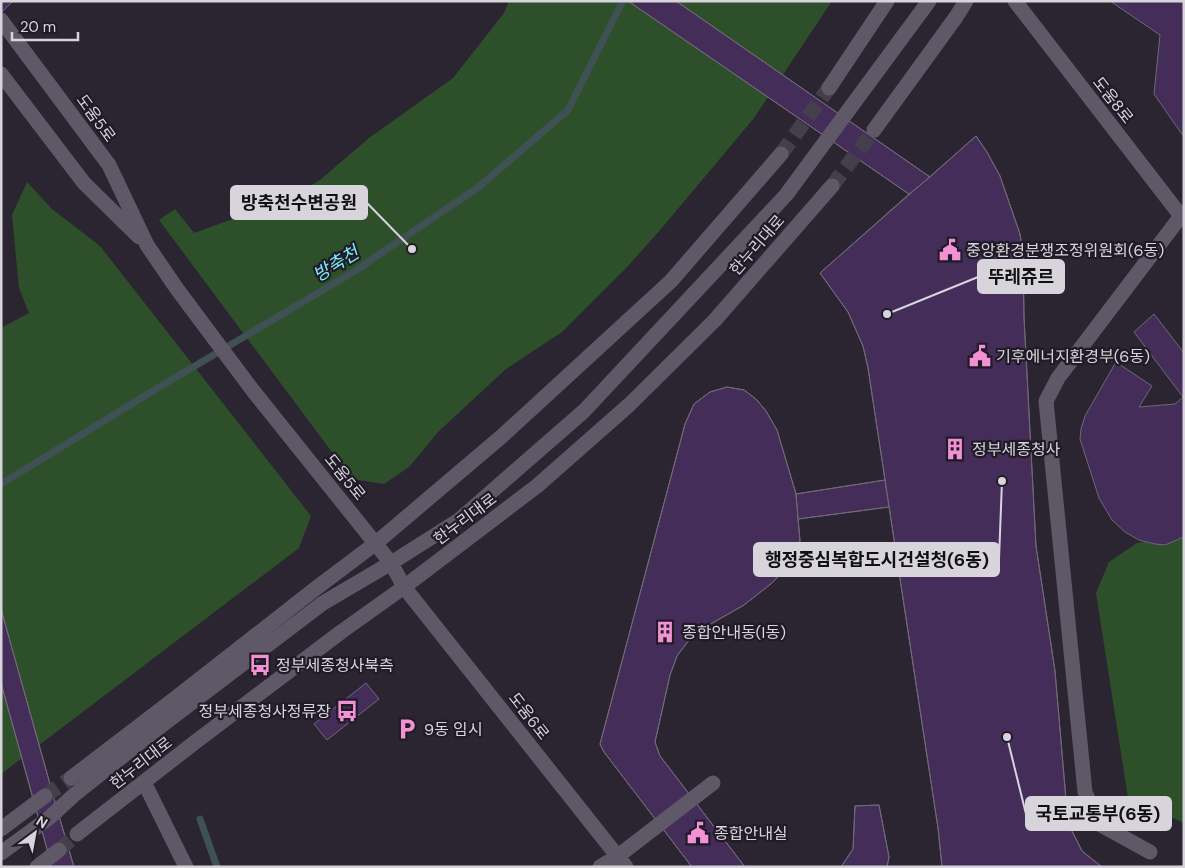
<svg xmlns="http://www.w3.org/2000/svg" width="1185" height="868" viewBox="0 0 1185 868" font-family="'DM Sans','Noto Sans KR',sans-serif">
	<style>
		.green { fill: #2d502a }
		.lines { fill: none; stroke-linecap: round; stroke-linejoin: round }
		.stream { stroke: #405155; stroke-width: 7 }
		.building { fill: #452d5a; stroke: #6f6876 }
		.minor-tunnel { stroke: #453f4b; stroke-width: 15; stroke-dasharray: 15 8; stroke-linecap: butt }
		.minor { stroke: #5f5866; stroke-width: 15 }
		.labels { text-anchor: middle; dominant-baseline: central; stroke-width: 4.5; stroke-linejoin: round; paint-order: stroke }
		.street-label { font-size: 16px; fill: #d7d4dc; stroke: #211b27 }
		.poi-label { font-size: 16px; fill: #d7d4dc; stroke: #211b27; text-anchor: start }
		.water-label { font-size: 18px; font-style: italic; fill: #73eef8; stroke: #211b27 }
		.leader { fill: none; stroke: #d7d4dc; stroke-width: 2 }
		.callout-dot { fill: #d7d4dc; stroke: #211b27; stroke-width: 2 }
		.callout { fill: #d7d4dc; stroke: #d7d4dc; stroke-width: 2 }
		.callout-label { font-size: 18px; text-anchor: middle; font-weight: bold; fill: #111 }
	</style>
	<rect width="100%" height="100%" fill="#2b2531"/>
	<path class="green" d="M509 1H832L754 118 661 229 628 266 562 332 506 369 438 432 409 467 384 484 352 479 159 220 175 209 194 233 288 199 320 180 369 138 453 78 504 13Z
		M27 182 52 209 100 246 311 516 299 548 1 774V328L29 313 19 288 12 215Z
		M1184 536V823L1128 798 1096 593 1109 562 1137 543Z"/>
	<g class="lines">
		<path class="stream" d="M1 484 156 389 355 271 480 186 568 110 623 1
			M200 819 217 867"/>
	</g>
	<path class="building" d="M1 1H13L1 13Z
		M1 1H13L1 13Z
		M628 1H676L930 177 976 136 987 152 1000 176 1020 234 1023 254 1024 317 1036 546 1055 671 1068 823 1082 851 1102 867H942L938 828 889 507 798 519 800 541 786 568 772 583 744 605 709 625 690 639 677 656 670 675 655 742 660 756 745 867H692L604 752 600 744 685 424 694 404 710 392 727 387 744 390 756 399 766 411 777 430 796 494 885 480 868 368 863 346 848 312 820 273 909 194Z
		M628 1H676L930 177 909 194Z
		M1110 1H1184V137L1154 94 1160 35Z
		M976 136 987 152 1000 176 1020 234 1023 254 1024 317 1036 546 1055 671 1068 823 1082 851 1102 867H942L938 828 868 368 863 346 848 312 820 273Z
		M1154 314 1184 353V537L1165 545 1155 544 1139 540 1125 532 1112 520 1099 498 1080 439 1081 429 1085 416 1116 362 1152 386 1139 407 1175 404 1183 397 1134 332Z
		M727 387 744 390 756 399 766 411 777 430 796 494 800 541 786 568 772 583 744 605 709 625 690 639 677 656 670 675 655 742 660 756 745 867H692L604 752 600 744 685 424 694 404 710 392Z
		M885 480 889 507 798 519 796 494Z
		M1 609 57 809 74 867H52L1 683Z
		M1 609 57 809 74 867H52L1 683Z
		M366 683 379 699 327 740 314 724Z
		M879 805 889 857 887 867H841L853 849 855 806Z
		M879 805 889 857 887 867H841L853 849 855 806Z"/>
	<g class="lines">
		<path class="minor-tunnel" d="M781 154 829 88
			M832 186 874 130
			M45 796 71 778
			M59 850 77 834"/>
		<path class="minor" d="M1015 1 1184 220
			M1 20 109 165 147 245 177 289 254 392 391 563 404 587 626 867
			M1 74 84 183 139 237
			M829 88 887 1
			M874 130 956 17 966 1
			M71 778 173 700 315 589 376 543 501 437 671 281 781 154
			M144 782 186 867
			M1 829 45 796
			M77 834 194 743 341 632 404 587 537 486 629 405 715 320 832 186
			M1150 852 1099 824 1085 792 1046 401 1058 378 1184 212
			M1 853 49 818 74 795 157 729 323 603 391 563 459 520 584 411 786 195 929 1
			M37 867 59 850
			M600 867 618 856 713 783"/>
	</g>
	<defs>
		<g id="civic-bare" transform="scale(1.725)"><path d="M-.6-6.5H3V-4.5H.6V-3L4-1V1h2V6H-6V1h2V-1L-.6-3ZM-1.2 2.5V6h2.4V2.5Z" fill="#f391d5" stroke="#211b27" stroke-width="2.5" paint-order="stroke"/></g>
		<g id="building-bare" transform="scale(1.725)"><path d="M-4-6H4V6H1V3H-1V6H-4ZM-2.5-4.3h1.7v1.8h-1.7ZM.8-4.3h1.7v1.8H.8ZM-2.5-1h1.7V.8h-1.7ZM.8-1h1.7V.8H.8Z" fill="#f391d5" stroke="#211b27" stroke-width="2.5" paint-order="stroke"/></g>
		<g id="bus-bare" transform="scale(1.725)"><path d="M-5-6H5V4H4V6H2V4H-2V6H-4V4H-5ZM-3.5-4V0h7V-4ZM-3.5 1.2v1.5H-2V1.2ZM2 1.2v1.5H3.5V1.2Z" fill="#f391d5" stroke="#211b27" stroke-width="2.5" paint-order="stroke"/></g>
		<g id="parking-bare" transform="scale(1.725)"><path d="M-3.5-5.5H1a3.5 3.5 0 0 1 0 7H-1V5.5H-3.5ZM-1-3.4V-.6H.8a1.4 1.4 0 0 0 0-2.8Z" fill="#f391d5" stroke="#211b27" stroke-width="2.5" paint-order="stroke"/></g>
	</defs>
	<g fill-rule="evenodd">
		<use href="#civic-bare" x="950" y="250"/>
		<use href="#civic-bare" x="980" y="356"/>
		<use href="#building-bare" x="955" y="449"/>
		<use href="#building-bare" x="665" y="632"/>
		<use href="#bus-bare" x="260" y="665"/>
		<use href="#bus-bare" x="347" y="711"/>
		<use href="#parking-bare" x="407" y="729"/>
		<use href="#civic-bare" x="698" y="833"/>
	</g>
	<g class="labels">
		<g class="street-label">
			<text transform="translate(1113 100) rotate(52)">도움8로</text>
			<text transform="translate(96 118) rotate(54)">도움5로</text>
			<text transform="translate(757 245) rotate(-49)">한누리대로</text>
			<text transform="translate(345 477) rotate(51)">도움5로</text>
			<text transform="translate(465 519) rotate(-37)">한누리대로</text>
			<text transform="translate(529 716) rotate(52)">도움6로</text>
			<text transform="translate(141 763) rotate(-38)">한누리대로</text>
		</g>
		<g class="poi-label">
			<text x="966" y="250">중앙환경분쟁조정위원회(6동)</text>
			<text x="996" y="356">기후에너지환경부(6동)</text>
			<text x="972" y="449">정부세종청사</text>
			<text x="682" y="632">종합안내동(I동)</text>
			<text x="276" y="665">정부세종청사북측</text>
			<text x="331" y="711" text-anchor="end">정부세종청사정류장</text>
			<text x="424" y="729">9동 임시</text>
			<text x="714" y="833">종합안내실</text>
		</g>
		<g class="water-label">
			<text transform="translate(336 264) rotate(-32)">방축천</text>
		</g>
	</g>
	<path class="leader" d="M412 249L367 203M887 314L978 277M1002 481L999 559M1007 737L1026 814"/>
	<g class="callout-dot">
		<circle cx="412" cy="249" r="5"/>
		<circle cx="887" cy="314" r="5"/>
		<circle cx="1002" cy="481" r="5"/>
		<circle cx="1007" cy="737" r="5"/>
	</g>
	<g class="callout">
		<rect x="231" y="186" width="136" height="33" rx="5"/>
		<rect x="978" y="260" width="86" height="33" rx="5"/>
		<rect x="754" y="543" width="245" height="33" rx="5"/>
		<rect x="1026" y="797" width="145" height="33" rx="5"/>
	</g>
	<g class="callout-label">
		<text x="299" y="209">방축천수변공원</text>
		<text x="1021" y="283">뚜레쥬르</text>
		<text x="877" y="566">행정중심복합도시건설청(6동)</text>
		<text x="1098" y="820">국토교통부(6동)</text>
	</g>
	<rect width="1185" height="868" fill="none" stroke="#d7d4dc" stroke-width="5"/>
	<g transform="translate(35 833) rotate(32)" stroke="#211b27" stroke-width="4" paint-order="stroke">
	<path d="M0-4L9 19L0 12L-9 19Z" fill="#d7d4dc"/>
	<text y="-8" font-size="14" font-weight="bold" text-anchor="middle" fill="#d7d4dc">N</text>
	</g>
	<path d="M12 32v8h66v-8" fill="none" stroke="#d7d4dc" stroke-width="2.5"/>
	<text x="20" y="32" font-size="15" fill="#d7d4dc" stroke="#211b27" stroke-width="4" paint-order="stroke">20 m</text>
</svg>
